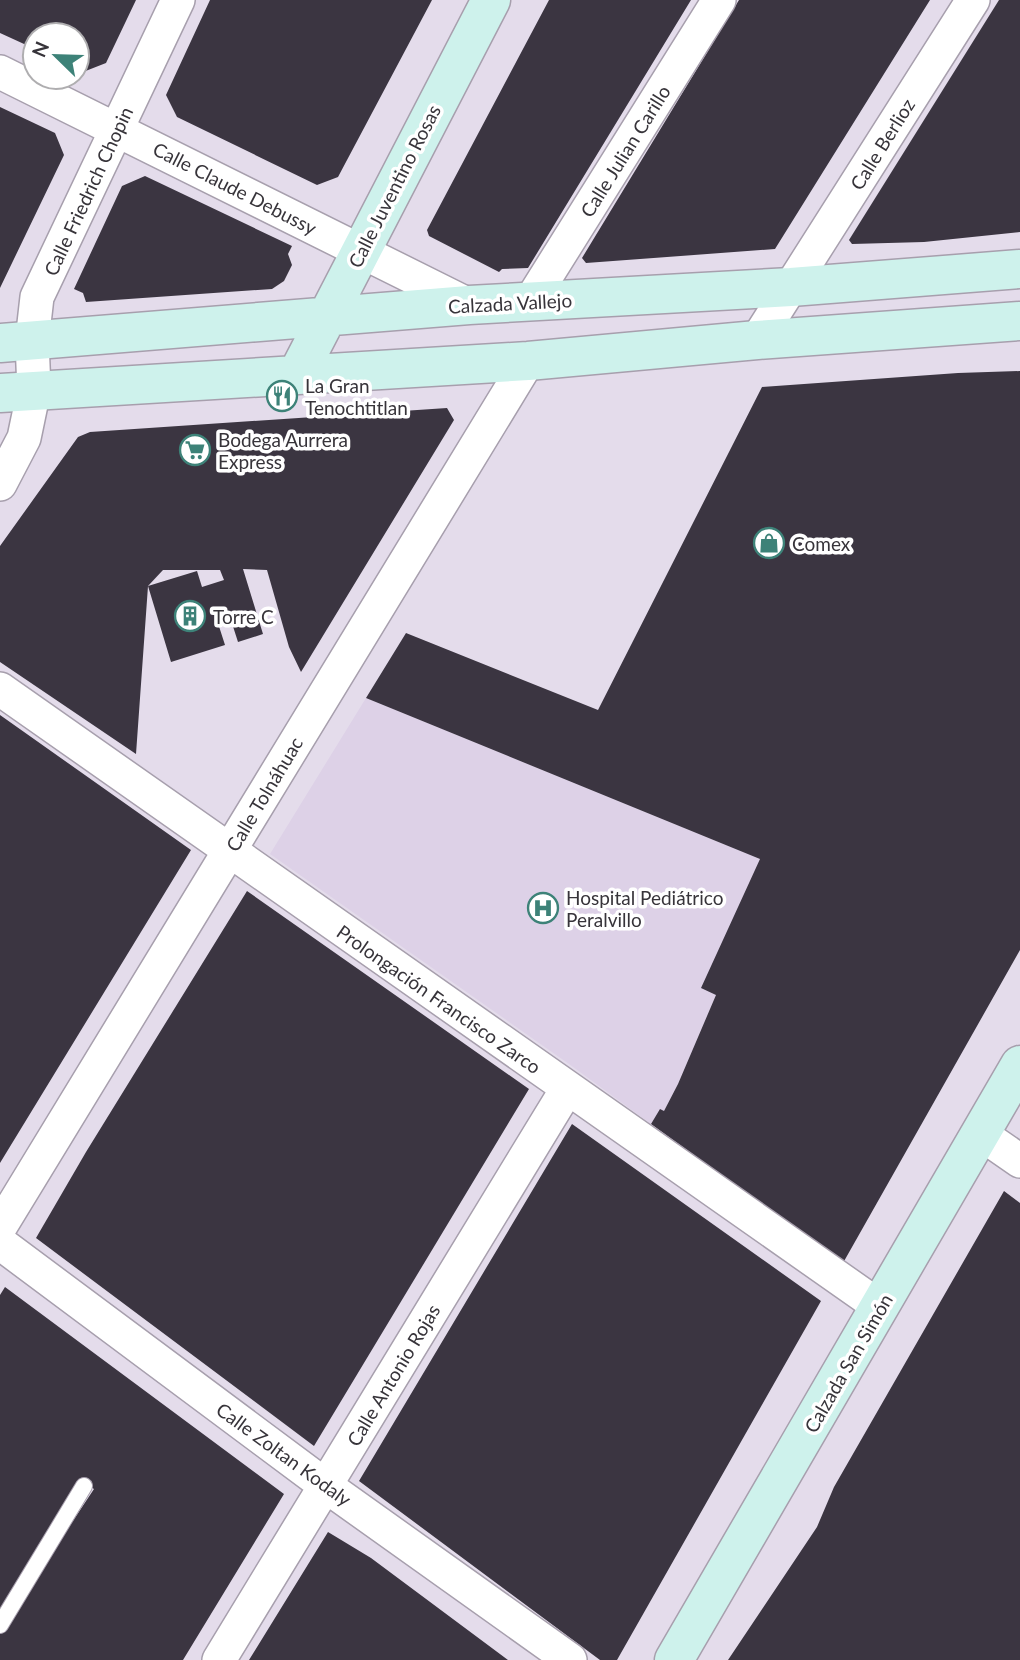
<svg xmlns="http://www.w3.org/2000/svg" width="1020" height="1660" viewBox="0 0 1020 1660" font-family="Lato,sans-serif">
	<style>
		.built { fill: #ddd1e7 }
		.building { fill: #3b3541; fill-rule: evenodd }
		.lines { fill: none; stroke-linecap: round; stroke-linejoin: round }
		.lane-casing { stroke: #a79fad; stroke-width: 18 }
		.street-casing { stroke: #a79fad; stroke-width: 36 }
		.secondary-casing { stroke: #a79fad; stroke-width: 41 }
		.lane { stroke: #fff; stroke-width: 16 }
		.street { stroke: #fff; stroke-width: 33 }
		.secondary { stroke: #cef2ec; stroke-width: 38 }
		.labels { text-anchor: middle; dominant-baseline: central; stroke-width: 7; stroke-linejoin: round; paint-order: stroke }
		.street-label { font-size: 19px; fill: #37343a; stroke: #fff }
		.poi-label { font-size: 19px; fill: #37343a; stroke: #fff; text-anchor: start }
	</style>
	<rect width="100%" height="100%" fill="#e4dceb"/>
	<path class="built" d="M366 698 760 859 716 995 678 1084 664 1111 660 1110 651 1124 569 1064 270 854Z"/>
	<path class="building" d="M0 0H136L106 63 83 72 77 70V35H35V49L0 33Z
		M210 0H432L338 177 317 185 177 117 166 95Z
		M549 0H691L528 268 502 269 499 272 429 236 427 230Z
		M739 0H930L775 249 586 263 582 258Z
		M999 0H1020V232L924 242 852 244 849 240Z
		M0 107 55 133 64 155 0 288Z
		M145 176 292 246 288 254 292 265 284 281 272 289 86 302 83 293 74 289 122 186Z
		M1020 371V950L843 1263 651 1124 660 1109 664 1111 678 1084 716 995 701 988 760 859 366 698 406 633 598 710 762 387 958 373Z
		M447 408 454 420 301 672 289 647 267 570 243 569 263 634 238 642 229 614 216 617 225 645 171 662 148 586 136 754 0 662V546L78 437 90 432ZM163 570H220L224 580 202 587 197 571 148 586Z
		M0 715 191 850 0 1163Z
		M247 891 529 1089 314 1446 36 1238 86 1152Z
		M572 1124 821 1301 617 1660H600L359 1481Z
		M1004 1191 1020 1203V1660H728L817 1527 834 1487Z
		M5 1287 284 1494 183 1660H0V1631L94 1489 83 1482 0 1612V1295Z
		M328 1532 371 1558 508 1660H249Z"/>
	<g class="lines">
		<g class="lane-casing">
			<path id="lane" d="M0 1625 84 1486"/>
		</g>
		<g class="street-casing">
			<path id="street" d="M0 72 469 305
				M530 302 719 0
				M757 340 973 0
				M0 484 24 438 34 390 32 341 37 297 178 0
				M0 689 880 1307
				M981 1134 1020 1161
				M0 1227 528 361
				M0 1243 326 1486 570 1660
				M219 1660 567 1089"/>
		</g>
		<g class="secondary-casing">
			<path id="secondary" d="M0 343 469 305 791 287 1020 269
				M298 373 491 0
				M0 393 528 361 757 340 1020 321
				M674 1660 1020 1065"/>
		</g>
		<use href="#lane" class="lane"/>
		<use href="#street" class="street"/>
		<use href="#secondary" class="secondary"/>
	</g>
	<defs>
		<g id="restaurant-ring" transform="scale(1.575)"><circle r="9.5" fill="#fff" stroke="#3d8278" stroke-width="1.5"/><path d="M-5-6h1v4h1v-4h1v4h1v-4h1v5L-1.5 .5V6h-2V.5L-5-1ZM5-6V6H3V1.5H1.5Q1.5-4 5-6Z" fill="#3d8278"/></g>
		<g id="supermarket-ring" transform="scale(1.575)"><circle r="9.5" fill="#fff" stroke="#3d8278" stroke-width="1.5"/><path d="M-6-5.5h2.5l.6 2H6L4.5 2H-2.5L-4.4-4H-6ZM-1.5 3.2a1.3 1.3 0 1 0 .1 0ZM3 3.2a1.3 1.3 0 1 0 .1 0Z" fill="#3d8278"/></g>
		<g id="shop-ring" transform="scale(1.575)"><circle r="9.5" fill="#fff" stroke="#3d8278" stroke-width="1.5"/><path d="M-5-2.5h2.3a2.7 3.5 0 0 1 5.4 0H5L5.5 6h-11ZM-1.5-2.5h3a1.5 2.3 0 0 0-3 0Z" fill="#3d8278"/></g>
		<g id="building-ring" transform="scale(1.575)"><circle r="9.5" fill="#fff" stroke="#3d8278" stroke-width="1.5"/><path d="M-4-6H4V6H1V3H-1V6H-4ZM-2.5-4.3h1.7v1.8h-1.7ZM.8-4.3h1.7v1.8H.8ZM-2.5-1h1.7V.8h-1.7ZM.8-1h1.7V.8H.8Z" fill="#3d8278"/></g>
		<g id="hospital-ring" transform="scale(1.575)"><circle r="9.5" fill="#fff" stroke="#3d8278" stroke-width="1.5"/><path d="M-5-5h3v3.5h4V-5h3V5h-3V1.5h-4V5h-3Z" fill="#3d8278"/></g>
	</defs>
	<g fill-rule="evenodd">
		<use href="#restaurant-ring" x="282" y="396"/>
		<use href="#supermarket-ring" x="195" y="450"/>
		<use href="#shop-ring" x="769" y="543"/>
		<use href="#building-ring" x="190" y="616"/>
		<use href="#hospital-ring" x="543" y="908"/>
	</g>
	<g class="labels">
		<g class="street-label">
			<text transform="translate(882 144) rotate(-58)">Calle Berlioz</text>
			<text transform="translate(625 151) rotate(-58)">Calle Julian Carillo</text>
			<text transform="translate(394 186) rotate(-63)">Calle Juventino Rosas</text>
			<text transform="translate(235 188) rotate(27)">Calle Claude Debussy</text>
			<text transform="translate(88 191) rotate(-65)">Calle Friedrich Chopin</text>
			<text transform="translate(510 303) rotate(-3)">Calzada Vallejo</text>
			<text transform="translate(264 794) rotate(-59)">Calle Tolnáhuac</text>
			<text transform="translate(439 999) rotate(35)">Prolongación Francisco Zarco</text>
			<text transform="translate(848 1363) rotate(-60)">Calzada San Simón</text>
			<text transform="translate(393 1375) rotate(-59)">Calle Antonio Rojas</text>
			<text transform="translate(284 1454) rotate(36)">Calle Zoltan Kodaly</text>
		</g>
		<g class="poi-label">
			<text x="305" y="385">La Gran<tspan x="305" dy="22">Tenochtitlan</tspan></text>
			<text x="218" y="439">Bodega Aurrera<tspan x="218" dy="22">Express</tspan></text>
			<text x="792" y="543">Comex</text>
			<text x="213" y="616">Torre C</text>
			<text x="566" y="897">Hospital Pediátrico<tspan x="566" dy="22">Peralvillo</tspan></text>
		</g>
	</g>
	<g transform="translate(56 56) rotate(293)"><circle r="33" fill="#ffffff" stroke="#afaeb0" stroke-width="2"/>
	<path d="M0-5L12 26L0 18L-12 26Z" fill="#3d8278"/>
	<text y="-10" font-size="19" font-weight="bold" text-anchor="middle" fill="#37343a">N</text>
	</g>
</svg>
